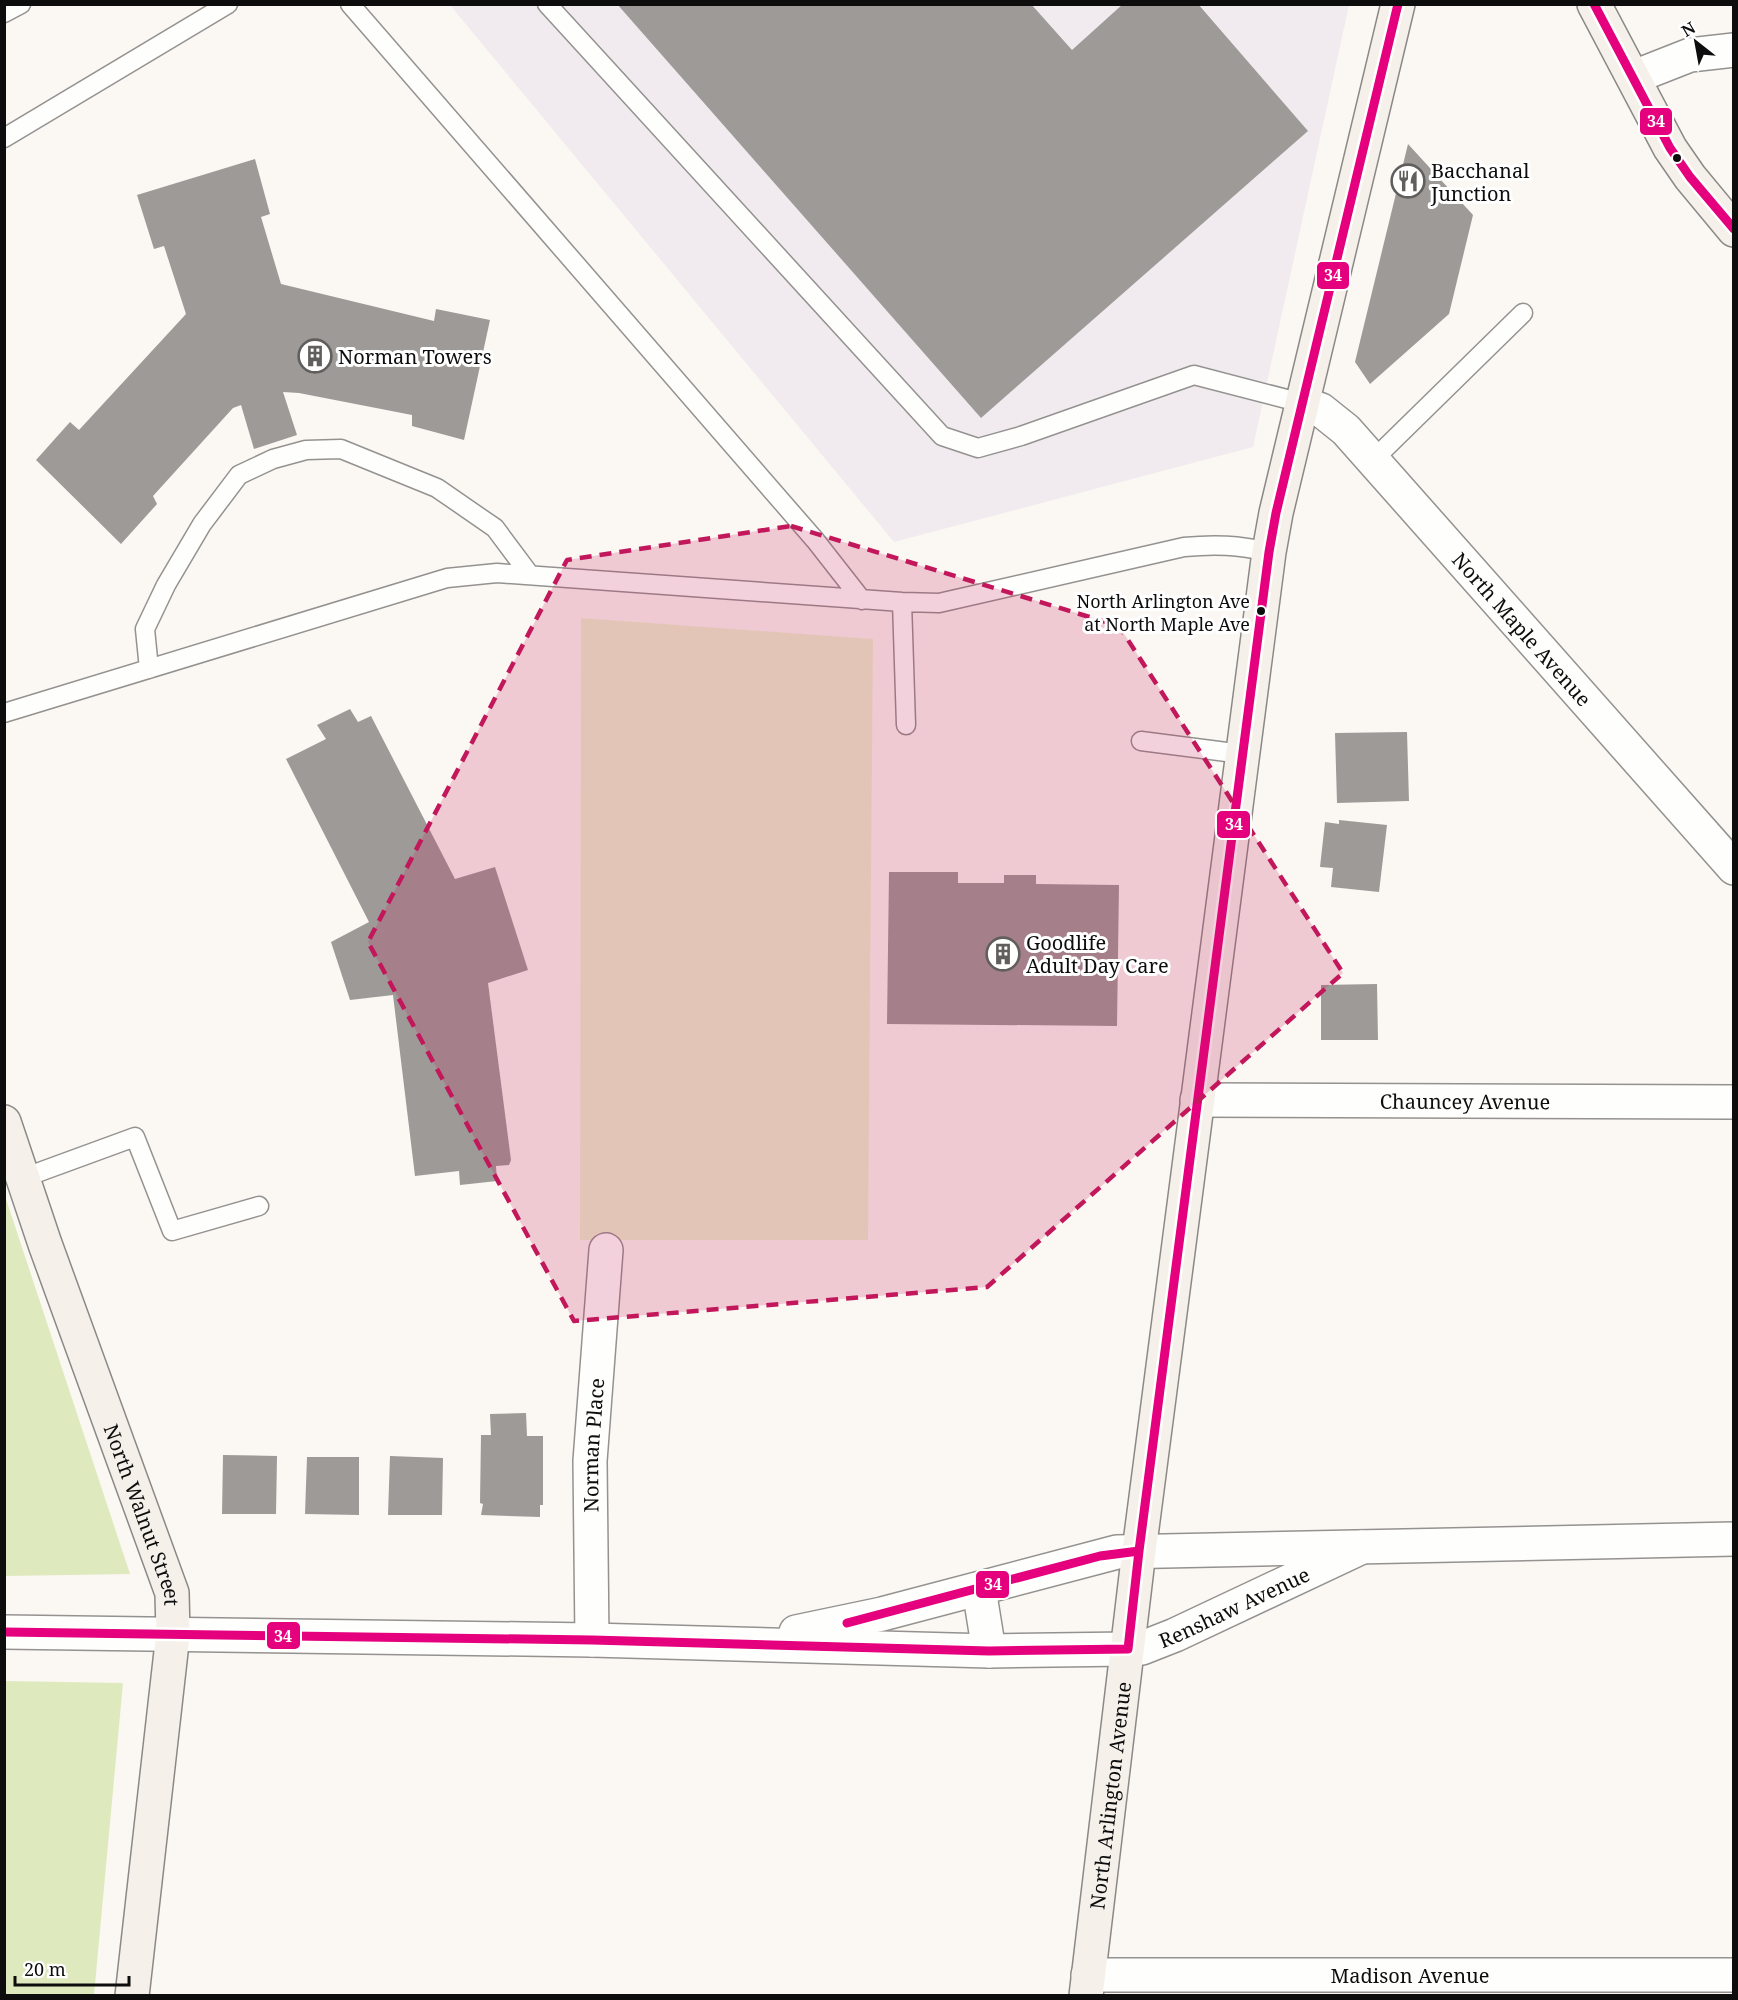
<svg xmlns="http://www.w3.org/2000/svg" width="1738" height="2000" viewBox="0 0 1738 2000" font-family="'Noto Serif',serif">
	<style>
		.industrial { fill: #f1ebef }
		.green { fill: #ecf1d0 }
		.forest { fill: #dfe9be }
		.building { fill: #9e9a98 }
		.lines { fill: none; stroke-linecap: round; stroke-linejoin: round }
		.lane-casing { stroke: #949290; stroke-width: 21 }
		.street-casing { stroke: #949290; stroke-width: 36 }
		.secondary-casing { stroke: #8b8987; stroke-width: 36 }
		.lane { stroke: #fefefd; stroke-width: 18 }
		.street { stroke: #fefefd; stroke-width: 33 }
		.secondary { stroke: #f5f0ea; stroke-width: 33 }
		.bus-1-casing { stroke: #fff; stroke-width: 14 }
		.bus-1 { stroke: #e5007d; stroke-width: 9 }
		.marked { fill: #c2185b; fill-opacity: 0.2; stroke: #c2185b; stroke-width: 4.5; stroke-dasharray: 12 8; stroke-linejoin: round }
		.bus-dot { fill: #0d0d0d; stroke: #fff; stroke-width: 2 }
		.labels { text-anchor: middle; dominant-baseline: central; stroke-width: 6; stroke-linejoin: round; paint-order: stroke }
		.bus-label { font-size: 18px; fill: #0d0d0d; stroke: #fff; text-anchor: end }
		.poi-label { font-size: 20px; fill: #0d0d0d; stroke: #fff; text-anchor: start }
		.street-label { font-size: 20px; fill: #0d0d0d; stroke: #fff }
		.line-badge { stroke: #fff; stroke-width: 2 }
		.badge-label { font-size: 16px; text-anchor: middle; font-weight: bold; fill: #fff }
	</style>
	<rect width="100%" height="100%" fill="#fbf7f2"/>
	<path class="industrial" d="M450 5H1349L1253 447 894 542Z"/>
	<path class="green" d="M581 618 873 639 868 1240H580Z"/>
	<path class="forest" d="M4 1196H5L130 1574 5 1576Z
		M5 1681 123 1683 94 1995H5Z"/>
	<path class="building" d="M617 4H1031L1072 50 1123 4H1198L1308 131 981 418Z
		M1408 144 1473 215 1449 314 1370 384 1355 362Z
		M255 159 270 214 261 217 281 284 434 321 436 309 490 320 464 440 412 426V415L299 393 283 392 297 435 254 449 241 405 233 408 153 496 157 504 121 544 36 460 70 422 79 430 186 314 164 246 154 249 137 195Z
		M350 709 358 722 371 716 455 879 495 867 528 970 488 983 511 1160 509 1165 496 1166 497 1181 460 1185 459 1171 415 1176 393 995 350 1000 331 942 369 922 286 759 326 739 317 725Z
		M1407 732 1409 801 1337 803 1335 733Z
		M1339 820 1387 825 1379 892 1331 887 1333 868 1320 867 1325 822 1339 824Z
		M889 872H958V883H1004V875H1036V884L1119 885 1117 1026 887 1024Z
		M1377 984 1378 1040H1321V985Z
		M526 1413 527 1436H543V1505H540V1517L481 1515 483 1504 480 1503 481 1435H491L490 1414Z
		M223 1455 277 1456 276 1514H222Z
		M390 1456 443 1458 442 1515H388Z
		M307 1457H359V1515L305 1514Z"/>
	<g class="lines">
		<g class="lane-casing">
			<path id="lane" d="M350 4 815 540 862 600
				M547 4 942 436 978 448 1021 436 1194 375 1302 403
				M4 13 21 4
				M4 138 228 4
				M1373 460 1523 313
				M902 602 906 725
				M149 669 145 629 166 585 202 524 239 475 273 459 306 450 341 449 437 488 495 528 530 575
				M4 713 447 578 497 573 902 602 939 603 1184 547C1215 544 1238 545 1269 552
				M1141 741 1242 754
				M23 1178 135 1137 172 1231 259 1206"/>
		</g>
		<g class="street-casing">
			<g id="street">
				<path d="M1634 77 1690 55 1734 50"/>
				<path id="s1" d="M1302 403 1321 410 1346 430 1734 868"/>
				<path id="s2" d="M1197 1100 1734 1102"/>
				<path d="M979 1589 989 1651"/>
				<path id="s3" d="M4 1632 592 1640 989 1651 1128 1649 1142 1648 1175 1635 1362 1547"/>
				<path d="M796 1632 882 1614 1117 1552 1734 1539"/>
				<path id="s4" d="M592 1640 590 1461 606 1250"/>
				<path id="s5" d="M1088 1975H1734"/>
			</g>
		</g>
		<g class="secondary-casing">
			<g id="secondary">
				<path d="M1594 4 1670 148 1690 177 1734 230"/>
				<path id="s6" d="M4 1122 45 1244 172 1593 173 1634 132 1996"/>
				<path id="s7" d="M1086 1996 1139 1551 1269 552 1276 513 1398 4"/>
			</g>
		</g>
		<use href="#lane" class="lane"/>
		<use href="#street" class="street"/>
		<use href="#secondary" class="secondary"/>
		<g class="bus-1-casing">
			<path id="bus-1" d="M1594 4 1670 148 1690 177 1734 229
				M847 1623 1100 1556 1139 1551
				M4 1632 592 1640 989 1651 1128 1649 1139 1551 1269 552 1276 513 1398 4"/>
		</g>
		<use href="#bus-1" class="bus-1"/>
	</g>
	<path class="marked" d="M791 526 1119 626 1343 973 987 1287 574 1321 368 942 567 560Z"/>
	<defs>
		<g id="restaurant-ring" transform="scale(1.725)"><circle r="9.5" fill="#fff" stroke="#605f5d" stroke-width="1.5"/><path d="M-5-6h1v4h1v-4h1v4h1v-4h1v5L-1.5 .5V6h-2V.5L-5-1ZM5-6V6H3V1.5H1.5Q1.5-4 5-6Z" fill="#605f5d"/></g>
		<g id="building-ring" transform="scale(1.725)"><circle r="9.5" fill="#fff" stroke="#605f5d" stroke-width="1.5"/><path d="M-4-6H4V6H1V3H-1V6H-4ZM-2.5-4.3h1.7v1.8h-1.7ZM.8-4.3h1.7v1.8H.8ZM-2.5-1h1.7V.8h-1.7ZM.8-1h1.7V.8H.8Z" fill="#605f5d"/></g>
	</defs>
	<g fill-rule="evenodd">
		<use href="#restaurant-ring" x="1408" y="181"/>
		<use href="#building-ring" x="315" y="356"/>
		<use href="#building-ring" x="1003" y="954"/>
	</g>
	<g class="bus-dot">
		<circle cx="1677" cy="158" r="5"/>
		<circle cx="1261" cy="611" r="5"/>
	</g>
	<g class="labels">
		<g class="bus-label">
			<text x="1250" y="601">North Arlington Ave<tspan x="1250" dy="23">at North Maple Ave</tspan></text>
		</g>
		<g class="poi-label">
			<text x="1431" y="170">Bacchanal<tspan x="1431" dy="23">Junction</tspan></text>
			<text x="338" y="356">Norman Towers</text>
			<text x="1026" y="942">Goodlife<tspan x="1026" dy="23">Adult Day Care</tspan></text>
		</g>
		<g class="street-label">
			<text stroke="none"><textPath href="#s1" startOffset="318">North Maple Avenue</textPath></text>
			<text stroke="none"><textPath href="#s2" startOffset="268">Chauncey Avenue</textPath></text>
			<text stroke="none"><textPath href="#s4" startOffset="195">Norman Place</textPath></text>
			<text stroke="none"><textPath href="#s6" startOffset="417">North Walnut Street</textPath></text>
			<text stroke="none"><textPath href="#s3" startOffset="1239">Renshaw Avenue</textPath></text>
			<text stroke="none"><textPath href="#s7" startOffset="202">North Arlington Avenue</textPath></text>
			<text stroke="none"><textPath href="#s5" startOffset="322">Madison Avenue</textPath></text>
		</g>
	</g>
	<g class="line-badge">
		<rect x="1639" y="107" width="34" height="29" rx="6" fill="#e5007d"/>
		<rect x="1316" y="261" width="34" height="29" rx="6" fill="#e5007d"/>
		<rect x="1216" y="810" width="35" height="29" rx="6" fill="#e5007d"/>
		<rect x="975" y="1570" width="35" height="29" rx="6" fill="#e5007d"/>
		<rect x="266" y="1621" width="35" height="29" rx="6" fill="#e5007d"/>
	</g>
	<g class="badge-label">
		<text x="1656" y="127">34</text>
		<text x="1333" y="281">34</text>
		<text x="1234" y="830">34</text>
		<text x="993" y="1590">34</text>
		<text x="283" y="1642">34</text>
	</g>
	<rect width="1738" height="2000" fill="none" stroke="#0d0d0d" stroke-width="12"/>
	<g transform="translate(1696 42) rotate(329)" stroke="#ffffff" stroke-width="4.5" paint-order="stroke">
	<path d="M0-4.5L10 22L0 15L-10 22Z" fill="#0d0d0d"/>
	<text y="-9" font-size="16" font-weight="bold" text-anchor="middle" fill="#0d0d0d">N</text>
	</g>
	<path d="M15 1976v9h114v-9" fill="none" stroke="#0d0d0d" stroke-width="3"/>
	<text x="24" y="1976" font-size="18" fill="#0d0d0d" stroke="#ffffff" stroke-width="4.5" paint-order="stroke">20 m</text>
</svg>
